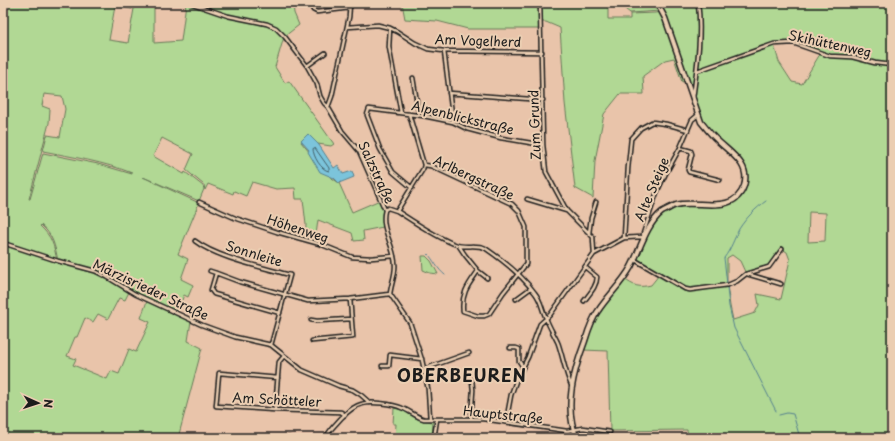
<svg xmlns="http://www.w3.org/2000/svg" width="895" height="441" viewBox="0 0 895 441" font-family="'Playpen Sans',sans-serif">
	<style>
		.green { fill: #b1d894; stroke: #667a58; fill-rule: evenodd }
		.water { fill: #7bc4db; stroke: #55818f }
		.lines { fill: none; stroke-linecap: round; stroke-linejoin: round }
		.shore { stroke: #425f68; stroke-width: 1 }
		.stream { stroke: #55818f; stroke-width: 1 }
		.street-casing { stroke: #1c1c1c; stroke-width: 5.5 }
		.secondary-casing { stroke: #1c1c1c; stroke-width: 7 }
		.street { stroke: #ebceb2; stroke-width: 2.5 }
		.secondary { stroke: #ebceb2; stroke-width: 4 }
		.labels { text-anchor: middle; dominant-baseline: central; stroke-width: 4; stroke-linejoin: round; paint-order: stroke }
		.street-label { font-size: 13px; fill: #1c1c1c; stroke: #ebceb2 }
		.district-label { font-size: 17px; font-weight: bold; letter-spacing: 1px; fill: #1c1c1c; stroke: #ebceb2 }
	</style>
	<rect width="100%" height="100%" fill="#e9c4aa"/>
	<filter id="ink" filterUnits="userSpaceOnUse"><feTurbulence type="fractalNoise" baseFrequency=".025" numOctaves="2"/><feDisplacementMap in="SourceGraphic" scale="8" xChannelSelector="R" yChannelSelector="G"/><feConvolveMatrix kernelMatrix="1 2 1 2 8 2 1 2 1" color-interpolation-filters="sRGB"/></filter>
	<g filter="url(#ink)">
		<path class="green" d="M3 3H133L132 9 115 6 109 40 128 43 135 3H154V43L181 41 186 3 266 25 275 29 284 37 275 67 285 83 289 81 334 144 331 146 318 144 308 134 301 142 329 176 339 183 352 212 380 200 384 210 383 227 363 231 364 240 354 241 352 233 318 220 315 242 305 240 306 225 303 199H296L295 188 276 189 252 182 246 196 234 191 233 194 208 184 205 190 204 185 186 170 193 154 162 138 153 156 184 174 185 172 203 186 204 189 199 201 143 177 199 203 178 254 188 259 181 279 193 285 188 297 184 295 177 312 135 294 107 276 58 261C55 246 53 235 41 225L40 226C52 237 54 245 57 261L3 242ZM44 94 62 96 65 109 60 137 47 135 43 151C73 157 104 162 132 173V174L98 164 43 153 30 199H29L49 123 50 109 42 106Z
			M192 3H293L294 13 299 25 285 36 272 25 228 15Z
			M402 3H540V29H468L437 21 405 19Z
			M541 3H608V19H630V14L655 13 660 12 685 81 682 82 674 58 665 60 643 76 644 94H620L604 114 595 161 593 198 575 188 565 103 560 28 546 22H541Z
			M623 3H654L660 11 630 13 625 9Z
			M659 3H698V36L693 94 667 17Z
			M699 3H892V62L885 63V66L892 68V438H724L723 433 688 437 687 430 610 431 608 351 583 350 599 312 624 279C634 286 639 288 651 285L659 275 684 290 689 291 727 285 730 306 733 320 755 313 759 305 757 294 781 299 790 260 787 252 782 249 768 267 746 274 740 261 732 255 727 258V284L690 290 685 289 636 260C643 245 649 224 664 213 667 210 672 208 677 206 699 201 735 216 745 187 755 155 712 142 701 117 699 112 696 105 695 100 693 91 697 79 698 70 700 48 701 25 699 3ZM785 43H793L820 54 802 84 792 82 779 62 774 45ZM809 212 826 213 825 241 808 242Z
			M3 244 58 262 95 272 106 277 129 292 125 300 119 298 108 319 98 314 93 322 85 318 77 337H75L67 356 76 359 73 365 107 379 111 371 119 374 129 349 136 352 150 322 141 318 147 301 191 321 188 341 202 348 178 438H3Z
			M422 256H426L431 261 438 274 430 273 423 270Z
			M394 408 402 410 419 420 433 422 432 438H395L396 424H393Z"/>
		<path class="water" d="M308 134 319 145 334 168 338 165 343 174 352 171 354 177 339 183 334 178 320 172 308 152 309 150 301 141Z"/>
		<g class="lines">
			<path class="shore" d="M315 148 329 168V171C321 170 313 156 313 149Z"/>
			<path class="stream" d="M428 254C434 260 437 269 445 275
				M727 284 724 258C731 249 734 239 739 229 746 218 756 208 766 201
				M727 287 729 306 734 328 776 411
				M779 415 787 413 793 414 800 438"/>
			<g class="street-casing">
				<path id="street" d="M190 3 228 16 267 24 276 28 285 37 307 66 317 84 320 96 324 103 328 107
					M311 3 313 10 317 12 350 8
					M350 3 349 17 332 96 328 107 342 131 359 151 385 210C380 229 394 244 395 264 396 274 391 284 390 294L410 323 413 332 422 360 428 389 430 419
					M540 3 543 145 546 172 567 211 593 237 594 254
					M347 27 378 25 390 28 398 32 415 43 428 49 444 51 542 52
					M390 28 389 47 401 113
					M444 51 453 122
					M307 66 325 53
					M697 71 774 44 793 43 830 56 852 57 875 63 892 65
					M413 78 419 115
					M449 93 543 100
					M693 98C697 67 702 34 698 3
					M680 148 691 151 692 154 688 170 689 172 720 180
					M424 165 431 166 512 204 519 211 526 227V264L503 293 489 314 484 316H478L463 311C461 293 469 284 478 271L465 255 459 246
					M412 188 393 172 380 149 367 115 369 109 424 116 453 122 467 129 501 138 543 145
					M527 199 567 211
					M199 202 235 218 277 232 320 244 352 257 371 258 394 256
					M385 210 388 208 397 211C414 222 439 239 457 245 466 248 476 244 485 248 504 261 522 275 535 293 541 300 542 310 546 318 549 327 554 334 558 343 563 357 565 373 572 387
					M397 211 423 169 424 165 409 114
					M589 233 591 218 596 202
					M624 238 628 168 631 139 641 128 652 122 666 124 688 130
					M195 241C217 258 262 267 290 275L271 345
					M3 243 58 261 95 271 107 277 135 294 202 325 235 337 271 345 302 370 339 386 353 390 361 395 370 403
					M635 260 685 289 690 290 728 285 737 281 746 274 769 267 782 249
					M210 271 216 273
					M478 271 487 278
					M747 274 781 284
					M516 299 531 288
					M584 301C590 293 597 286 597 277L585 267
					M280 313 214 294 211 290 216 273 240 282 308 301 350 299 390 294
					M311 320 317 321 351 319
					M312 341 353 337 350 299
					M510 348H516L519 349V361L523 367
					M382 366H389L390 355 422 359
					M424 369 469 353
					M278 378 219 373 216 406 275 410 341 412 345 415
					M275 410 279 362 284 356
					M471 419 473 390 472 380
					M506 422 511 395 516 381 528 357 540 324 550 315 594 254 624 238 641 237 644 239 643 234 657 192 665 175 680 148 692 120 698 115
					M261 438H289
					M325 438C332 427 349 407 362 404 371 401 393 404 402 408 410 411 416 417 424 419H483L567 431 583 428 610 432
					M434 438 437 419"/>
			</g>
			<g class="secondary-casing">
				<path id="secondary" d="M577 438C563 408 574 370 585 341 588 331 592 319 598 311 608 296 622 283 631 267 640 250 646 225 662 212 666 210 671 207 676 205 697 199 734 216 744 186 751 164 730 153 717 140 711 135 706 128 701 122L665 18 657 3"/>
			</g>
			<use href="#street" class="street"/>
			<use href="#secondary" class="secondary"/>
		</g>
	</g>
	<g class="labels">
		<g class="street-label">
			<text transform="translate(478 40) rotate(2)">Am Vogelherd</text>
			<text transform="translate(830 43) rotate(12)">Skihüttenweg</text>
			<text transform="translate(463 117) rotate(14)">Alpenblickstraße</text>
			<text transform="translate(534 125) rotate(-92)">Zum Grund</text>
			<text transform="translate(377 172) rotate(65)">Salzstraße</text>
			<text transform="translate(474 177) rotate(25)">Arlbergstraße</text>
			<text transform="translate(651 189) rotate(-67)">Alte Steige</text>
			<text transform="translate(298 228) rotate(18)">Höhenweg</text>
			<text transform="translate(254 253) rotate(17)">Sonnleite</text>
			<text transform="translate(151 289) rotate(25)">Märzisrieder Straße</text>
			<text transform="translate(277 399) rotate(3)">Am Schötteler</text>
			<text transform="translate(503 414) rotate(6)">Hauptstraße</text>
		</g>
		<g class="district-label">
			<text x="462" y="375">OBERBEUREN</text>
		</g>
	</g>
	<rect width="895" height="441" fill="none" stroke="#ebceb2" stroke-width="16"/>
	<rect x="8" y="8" width="879" height="425" fill="none" stroke="#1c1c1c" stroke-width="1.5" filter="url(#ink)"/>
	<g transform="translate(38 403) rotate(93)" stroke="#ebceb2" stroke-width="3" paint-order="stroke">
	<path d="M0-3L7 15L0 10L-7 15Z" fill="#1c1c1c"/>
	<text y="-6" font-size="11" font-weight="bold" text-anchor="middle" fill="#1c1c1c">N</text>
	</g>
</svg>
